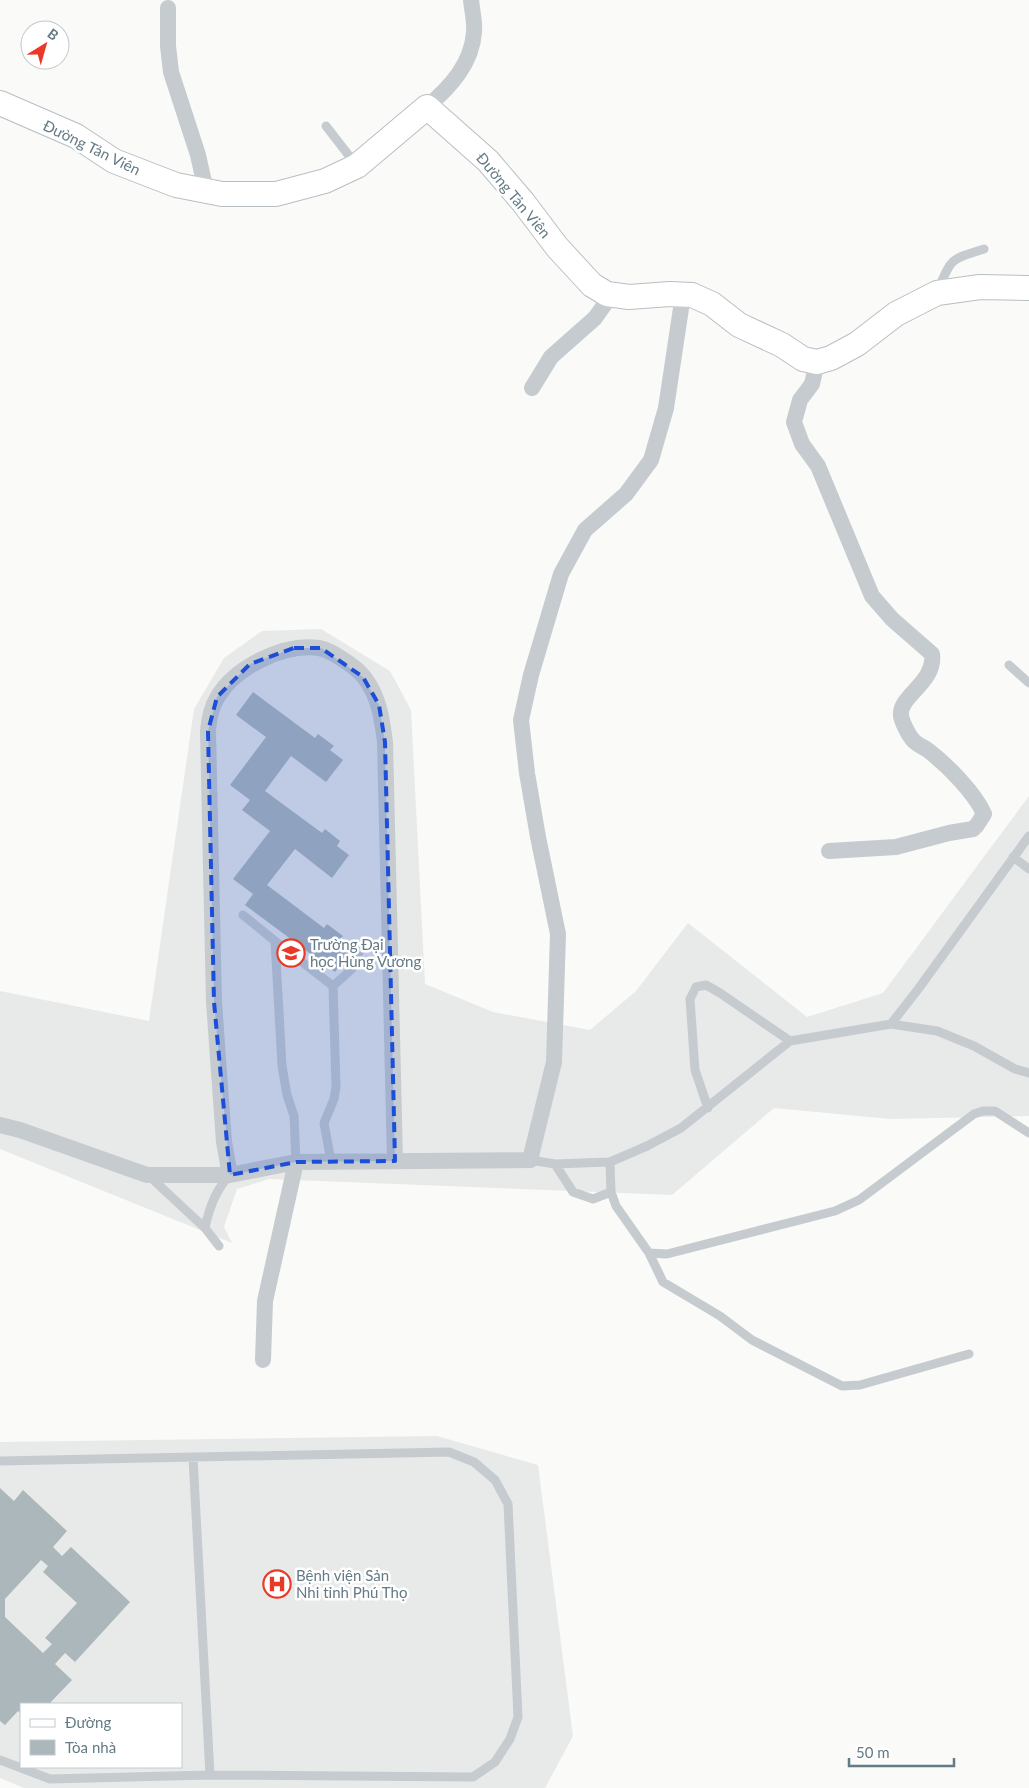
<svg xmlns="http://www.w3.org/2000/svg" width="1029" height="1788" viewBox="0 0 1029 1788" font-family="Lato,sans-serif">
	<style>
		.built { fill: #e8eae9; fill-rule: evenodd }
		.building { fill: #acb7bb; fill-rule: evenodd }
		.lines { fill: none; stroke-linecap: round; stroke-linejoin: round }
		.secondary-casing { stroke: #b8bfc2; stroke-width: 26 }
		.lane { stroke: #c5cbce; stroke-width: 9 }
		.street { stroke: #c5cbce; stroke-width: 16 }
		.secondary { stroke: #fff; stroke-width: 24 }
		.marked { fill: #1d4ed8; fill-opacity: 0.2; stroke: #1d4ed8; stroke-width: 4; stroke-dasharray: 10 6; stroke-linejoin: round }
		.labels { text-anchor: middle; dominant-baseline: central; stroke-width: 5; stroke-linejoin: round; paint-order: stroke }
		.street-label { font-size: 15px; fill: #647a84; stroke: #fff }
		.poi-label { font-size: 15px; fill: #647a84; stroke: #fff; text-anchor: start }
	</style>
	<rect width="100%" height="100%" fill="#fafaf8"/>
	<path class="built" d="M321 629 390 671 411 710 425 984 493 1012 590 1030 636 991 688 923 807 1017 883 993 1029 796V1116L890 1119 774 1108 672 1195 269 1179 237 1189 224 1227 232 1243 0 1149V991L149 1021 194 709 224 658 262 631Z
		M437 1436 538 1465 573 1736 545 1788H24L0 1778V1442ZM21 1704H181V1767H21Z"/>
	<path class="building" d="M253 692 315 738 318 734 334 746 330 750 343 760 326 782 291 756 265 791 322 833 325 829 340 841 337 846 349 855 332 878 295 849 267 885 324 928 327 924 343 936 339 940 352 950 335 972 245 905 253 894 233 879 270 831 242 810 250 800 230 785 266 737 236 715Z
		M0 1488 14 1501 23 1490 67 1531 53 1547 62 1556 71 1547 130 1602 75 1662 65 1653 55 1664 72 1680 49 1704H21V1714L18 1711 5 1725 0 1721ZM41 1560 48 1566 43 1572 77 1603 45 1638 52 1644 43 1653 5 1617V1599Z"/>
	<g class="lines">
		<g class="secondary-casing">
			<path id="secondary" d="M0 103 76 136 114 161 176 185 222 194H276L325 181 357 166 427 107 488 161 523 202 557 247 592 285 607 294 629 297 670 294 692 295 712 304 739 325 782 345 803 359 817 362 831 358 857 344 896 314 937 293 980 287 1029 288"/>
		</g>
		<path class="lane" d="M326 126 357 166
			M938 290C952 257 950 260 984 249
			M1009 665 1029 683
			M1013 857 1029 869
			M243 915 275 941 282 1066 287 1095 294 1116 296 1162
			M275 941 333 986
			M891 1024 937 1031 974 1046 1015 1069 1029 1073
			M708 1108 695 1070 690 999 696 987 706 985 720 993 790 1041
			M530 1160 555 1164 610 1162 647 1146 681 1128 790 1041 891 1024 919 988 1029 836
			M331 1161 324 1123 334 1099 336 1087 333 986 352 969 360 950
			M610 1162 611 1192 616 1206 649 1253 667 1254 835 1211 859 1200 974 1114 983 1111H995L1029 1133
			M555 1164 573 1192 593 1199 611 1192
			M148 1175 205 1228 219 1246
			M205 1228C209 1208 216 1189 230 1175
			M649 1253 663 1282 720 1316 752 1340 842 1386 860 1385 969 1354
			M193 1458 210 1775
			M0 1461 449 1452 474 1462 495 1480 508 1504 518 1717 510 1739 495 1762 473 1777 210 1775 50 1779 0 1760"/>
		<path class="street" d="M168 8V46L171 72 198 155 206 191
			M427 107C450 87 472 64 474 32 475 22 472 10 471 0
			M817 362 812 384 800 400 794 422 802 444 818 466 872 596 892 619 932 654C936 683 898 696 901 716 902 722 909 736 913 740 917 745 924 747 929 751 947 765 975 793 984 814L977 825 973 829 949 833 896 847 829 851
			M532 388 551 357 595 318 612 294
			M0 1125 20 1130 147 1175H230L296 1162 530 1160 554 1062 558 934 538 837 527 773 521 720 531 675 561 574 585 530 626 494 651 460 666 408 683 295
			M230 1175 224 1142 214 1002 208 731C209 719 211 708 217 698 235 667 284 643 319 648 331 650 356 667 364 677 379 696 382 719 385 742L395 1161
			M263 1360 265 1301 296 1162"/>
		<use href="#secondary" class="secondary"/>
	</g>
	<path class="marked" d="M294 648H321L363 677 379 705 385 742 395 1161 296 1162 230 1175 214 1002 208 731 217 697 250 664Z"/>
	<defs>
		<g id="university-ring" transform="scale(1.4375)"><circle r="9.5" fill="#fff" stroke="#ea3a27" stroke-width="1.5"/><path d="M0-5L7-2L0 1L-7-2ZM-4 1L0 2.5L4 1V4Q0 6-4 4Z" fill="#ea3a27"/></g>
		<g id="hospital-ring" transform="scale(1.4375)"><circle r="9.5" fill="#fff" stroke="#ea3a27" stroke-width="1.5"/><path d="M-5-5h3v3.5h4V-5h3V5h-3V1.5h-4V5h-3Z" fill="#ea3a27"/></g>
	</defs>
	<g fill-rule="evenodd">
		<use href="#university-ring" x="291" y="953"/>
		<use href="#hospital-ring" x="277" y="1584"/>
	</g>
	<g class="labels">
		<g class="street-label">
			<text transform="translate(92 147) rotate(26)">Đường Tản Viên</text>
			<text transform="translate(514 195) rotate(50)">Đường Tản Viên</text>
		</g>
		<g class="poi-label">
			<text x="310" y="944">Trường Đại<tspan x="310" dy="17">học Hùng Vương</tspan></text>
			<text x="296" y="1575">Bệnh viện Sản<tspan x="296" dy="17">Nhi tỉnh Phú Thọ</tspan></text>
		</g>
	</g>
	<rect x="20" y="1703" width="162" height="65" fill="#ffffff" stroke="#c1cace"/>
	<rect x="30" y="1719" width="25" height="8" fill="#ffffff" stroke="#c1cace"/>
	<text x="65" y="1728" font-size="15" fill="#647a84">Đường</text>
	<rect x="30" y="1740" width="25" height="15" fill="#acb7bb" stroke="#c1cace"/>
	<text x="65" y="1753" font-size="15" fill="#647a84">Tòa nhà</text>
	<g transform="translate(45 45) rotate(37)"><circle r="24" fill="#ffffff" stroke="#c1cace"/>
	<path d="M0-4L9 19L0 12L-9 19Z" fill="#ea3a27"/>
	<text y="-8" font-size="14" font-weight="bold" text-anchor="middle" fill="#647a84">B</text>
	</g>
	<path d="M849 1758v8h105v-8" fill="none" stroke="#647a84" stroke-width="2.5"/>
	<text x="856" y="1758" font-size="15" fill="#647a84" stroke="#ffffff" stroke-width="4" paint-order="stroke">50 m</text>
</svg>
